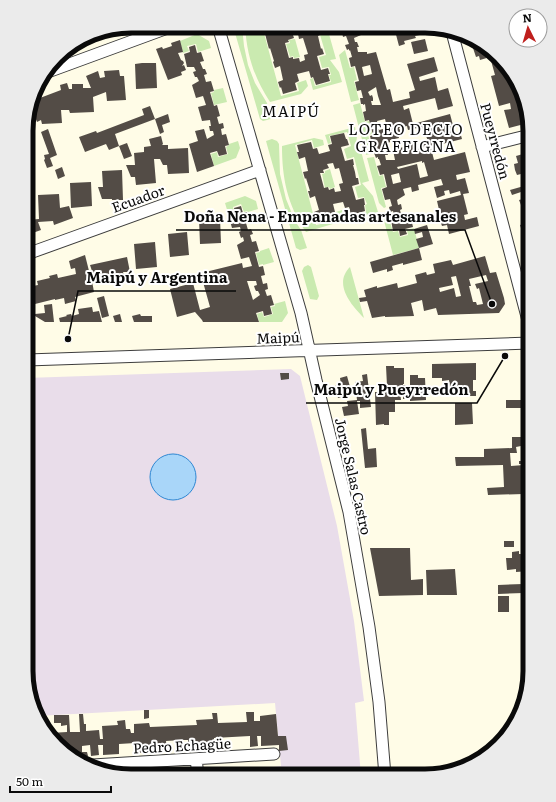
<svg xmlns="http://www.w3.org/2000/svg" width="556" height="802" viewBox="0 0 556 802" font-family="Literata,serif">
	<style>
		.industrial { fill: #e9ddea }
		.green { fill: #caeab0 }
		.water { fill: #a9d6f9; stroke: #2d87d3 }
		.building { fill: #534c46; fill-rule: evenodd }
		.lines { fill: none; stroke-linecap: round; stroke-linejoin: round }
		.street-casing { stroke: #3d3d3d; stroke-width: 13 }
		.street { stroke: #fff; stroke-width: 11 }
		.labels { text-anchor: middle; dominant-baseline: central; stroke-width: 4; stroke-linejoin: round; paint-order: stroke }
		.street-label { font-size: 14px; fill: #0a0a0a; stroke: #fff }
		.neighbourhood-label { font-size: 15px; letter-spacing: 1px; fill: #0a0a0a; stroke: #fff }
		.rim { fill: none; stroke: #0a0a0a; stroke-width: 5 }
		.leader { fill: none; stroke: #0a0a0a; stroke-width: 1.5 }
		.callout-dot { fill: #0a0a0a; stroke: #fff; stroke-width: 1.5 }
		.callout-label { font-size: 15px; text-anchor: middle; font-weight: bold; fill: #0a0a0a; stroke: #fff; stroke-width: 4; stroke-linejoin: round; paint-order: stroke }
	</style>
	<rect width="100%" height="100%" fill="#fffce7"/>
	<path class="industrial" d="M291 369 300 376 337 526 354 621 364 701 355 703 361 776H266V768L281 766 275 703 37 716 26 671V378Z"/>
	<path class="green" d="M233 26H242L244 46 248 65 255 83 267 103 271 119 263 121 260 119Z
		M245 26H262L281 96 299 91 297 83 306 80 308 86 301 94 270 102C254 77 247 56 245 26Z
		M310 27H327L336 59 330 60 339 72 342 82 313 90 310 79 313 78 315 86 331 82 329 75H331L329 67 322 68 319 57 326 55 318 28 311 29Z
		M197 34 209 41 211 48 198 52 196 44 187 46 189 51 183 53 180 41Z
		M295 39 300 57 294 58 293 56 290 57 286 44 290 43 289 40Z
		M345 50 350 68 354 67 357 80 354 81 359 100 351 102 339 55Z
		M223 88 227 102 214 105 211 93 214 92V90Z
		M360 103 365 122 369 121 372 134 368 135 373 153 366 155 353 105Z
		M355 127 357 137 355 150 361 151 369 181 362 183 373 196 378 212 348 220 346 209 349 208 351 216 366 212 365 205 367 204 364 197 358 198 355 187 361 185 354 157 347 159 344 149 351 146 347 132 329 136 331 143 328 144 325 135Z
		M314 138 323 140 324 145 314 148 312 140 295 145 316 225 335 221 333 213 342 210 343 215 336 223 306 232C287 205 282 177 282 146Z
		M272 139 277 141 279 144 280 174 286 199 295 221 301 230 307 248 300 250 296 248 266 141Z
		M238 141 240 148 236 158 214 166 211 154 217 152 218 157 228 154 226 147 229 145V144Z
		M374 157 379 176 383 175 386 187 381 188 386 207 384 208 379 203 367 158Z
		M330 169 335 187 330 189 329 187 325 188 322 174 325 173V171Z
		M245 196 256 201 258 209 248 212 247 211 244 212 241 204 233 207 234 211 228 213 225 203Z
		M387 212 393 232 398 231 400 237 408 235 407 230 414 228 419 248 393 255 382 213Z
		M269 248 274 262 263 265V264L259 265 256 253 260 252V251Z
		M308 265 311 267 319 296 317 300 310 299 302 271 304 267Z
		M350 267 364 318C351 305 333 284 350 267Z
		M285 301 288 313 282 322H259L257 314 262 312 264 317 273 314 271 307 275 306 274 304Z
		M176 769 181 771 186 775H118L112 773Z"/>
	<path class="water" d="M150 477a23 23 0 1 1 46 0a23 23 0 1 1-46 0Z"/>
	<path class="building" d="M263 26 309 27 310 31 318 29 320 35 318 36 321 49 322 48 324 54 317 56 321 70 328 68 330 74H328L330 81 316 85 313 77 311 78 309 71 297 74 299 81 295 83 297 90 283 94 281 87 280 88 278 82 283 80 280 66 275 68 273 62 274 61 270 48 269 49ZM298 34 299 39 303 38 308 54 304 55 305 60 300 62 299 58 293 59V57L289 58 285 43 289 42 288 40 294 38 293 35Z
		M344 27H366L368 32 354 38 355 42H357L359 47H357L358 52H367V54L376 52 387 90 390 89 393 102 410 98 409 92 415 90 407 64 434 57 438 71 419 77 420 81 435 77 438 91 448 88 453 106 438 110 435 98 403 106 404 110 409 108 413 124 450 114 454 129 453 130 454 134 460 132 462 139 434 146V145L424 148 422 142 428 141 426 136H425L422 127 408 130 407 126 399 128 401 133 398 134 399 138 390 140V142L383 146 384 150H386L388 155H385L386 160H395L393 150 417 143 419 151 431 148 434 160 465 152 470 172 456 175 457 180 465 178 469 193 463 194 468 214 464 215 465 220 477 217 479 226 449 234 447 225 442 226 438 215 440 214 437 201 461 195 460 191 450 194 449 190 444 191 445 195 437 198 434 187 443 185 441 179 418 185 419 190 412 192 411 187 403 189 405 195 397 200 398 205 401 204 402 209 400 210 401 214H410L413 227 405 229 407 234 400 236 399 230 393 231 391 220 395 219 393 211 390 212 389 207 392 206 390 199 385 200 382 189 387 187 384 174 380 175 377 166 381 165 379 159H378V157L376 158 374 153 377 152 375 144 372 145 370 136 373 135 369 120 365 121 363 112 366 111 365 104 363 105V104H361L360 98H363L361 90 357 91 355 82 359 81 357 73 355 66 351 67 349 58 352 57 350 50 349 51V49L347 50 345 45 349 44 346 36 343 37 341 28ZM370 65 372 74 364 76 362 67ZM376 87 378 96 381 105H372L371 101H373V98L372 95 370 96 368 92ZM385 119 387 128 379 130 377 121ZM422 161V163L424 162 428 176 420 178 417 164 398 169 397 167ZM399 173 401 182 393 184 391 175Z
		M394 27H422L424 34 415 36 416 38 404 41 405 44 399 46Z
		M425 39 428 51 414 54 411 42Z
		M180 40 183 52 178 53 181 60 183 61 184 63 182 66 184 65 186 70 181 72 182 75 168 80 156 49 162 47 163 49 172 46 171 43Z
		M195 45 197 53 201 52 204 61 200 62 203 69H205L207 74 204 75 206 82 211 81 214 91 210 92 214 106 217 105 220 116 217 117 219 124 223 123 224 128 221 129 222 135 226 134 229 145 225 146 227 154 219 156 217 151 210 153 214 166 197 172 189 144 198 141 195 131 204 129 207 139 214 135 213 131H210L209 126H211L210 120 202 121 198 107 206 105 203 96 196 98 192 85 199 81 197 77H195L193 72 196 71 194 67H187L184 54 190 52 189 47Z
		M484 45 489 48 509 72H507L508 77 512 76 519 85 528 123 509 128 504 110 511 109 510 103 499 106 491 76 495 75 490 57 480 60 479 56 476 57 473 48Z
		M142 63H156L157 88 136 89 135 64Z
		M119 70 120 76H124L126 100 107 101 106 92 93 97 94 112 70 113 69 110H61L62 123 42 124 41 120 37 122 32 109 29 110 32 101 61 90 60 85 67 83 69 89H72V84H83V88H91L86 76 98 71 100 78 105 77 104 71Z
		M150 106 155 119 115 134 119 146 109 150 106 144 85 152 79 137 96 131 97 133 144 115 142 109Z
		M168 114 170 122 162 125 164 132 160 134 155 119Z
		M48 129 57 155 50 158 53 166 47 168 44 160 45 159 44 155 49 154 41 132Z
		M344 133 346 139H347L349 145 341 147 345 161 353 159 354 165H353L355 172 356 178H358L359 184 352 186 356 200 364 198 365 205H364L365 211 351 215 349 207 345 208 343 202 333 204 335 212 331 213 333 220 318 224 314 212 319 210 315 196 310 198 308 191H310L306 178 305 179 303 172 308 171 305 157 299 159 297 152H299L297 145 311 142 313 149 317 148 319 154 330 151 328 145 332 144 330 136ZM333 163 335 169 339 168 343 183 339 184 341 191 335 192 334 188 329 190 328 187 324 188 320 173H324L323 170 329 168 327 164Z
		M161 136 163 144 162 145H168V149L188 148 189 173 168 174 167 165H163L160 159H154L156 183 136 185 135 177H131L126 165H135L134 153 144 152V147L151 146 149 139Z
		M127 143 132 156 124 159 119 146Z
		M530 152V217H528L524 204 521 205 519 200 523 199 521 192 512 195 510 190 524 186 521 174 517 175 515 170 514 164 518 163 516 156Z
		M31 165 34 172 27 174V166Z
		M62 167 65 176 58 179 55 170Z
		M122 170 123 200H112V199H102L98 187H103L102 171Z
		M91 182 92 206 71 208 70 183Z
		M59 194 60 208 69 206 73 218 54 225 53 221 38 222 41 230 27 235V220L39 219 38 195Z
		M241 206 243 213 247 212 250 222 246 223 248 230 251 229 253 234 250 235 252 242 256 241 259 251 255 252 259 267 263 266 265 275 261 276 263 284 267 283 268 289 265 290 267 296 271 295 274 305 270 306 272 314 264 316 263 311 256 313 259 322H203L202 320 195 312 177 317 170 289 193 283 192 281 186 283 185 277 242 263 243 268 252 266 249 257 241 259 237 245 244 241 243 237 241 238 239 232 241 231 240 227 232 228 228 214 235 212 234 208ZM247 281H256L257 285 254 286 255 289 256 291H258L260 295 253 300ZM203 282 210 307 200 310 193 283V284Z
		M220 218 221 243 200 244 199 219Z
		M530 222V229L522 231 520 225Z
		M427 225 433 244 419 248 416 239 423 237 422 232 415 234 414 229Z
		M187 232 189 255 170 257 168 234Z
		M155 242 157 267 136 269 134 244Z
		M419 248 422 260 403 265V263L392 266 393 270 387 272V269L373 273 370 262Z
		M85 255 89 271H87L88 277H91L89 271H92L90 265 127 257 132 282H129L127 272H123L124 275 121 276 123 284 116 286 114 277 99 281V280L92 281 94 292 75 297 76 301 65 304 64 298 55 300V299L31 305 27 293V284L32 283 33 286 38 285 37 281 50 278 49 276 57 274 58 278 76 274 75 268 71 269 69 261Z
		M485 256 490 273 496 272 504 298 505 304 499 313 438 315 436 308 424 311 422 300 411 303 414 316 385 317V316L372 318 367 301 360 302 359 298 366 297 364 290 377 286V288L397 283 398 288 417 283 415 275 426 272 427 275 435 273 433 264 451 260 453 265ZM486 275 488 281 475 284 477 289 479 288 483 304 477 305 476 302H473L469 286H471L469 279ZM456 276 461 296 456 297 454 288 440 292 439 288 453 285 451 277Z
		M104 296 109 316 102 318 97 298Z
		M52 304 54 322H45L35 316V314L45 313 44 305Z
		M92 307 93 312 99 311 102 322H60L59 318 67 316 66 315 71 314 72 316 79 314 78 309Z
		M120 314 122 322H115L113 316Z
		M140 314 141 316H152V322H134L132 316Z
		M476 363V380H473V391H476V396H463V394H455V388H450L449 380 442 381V378H432V364Z
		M386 366H394V368H404V384H403V385H410V375H418V378H425L426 400 410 401V399H403V392H400L401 400H395V412H389V425H384V424L376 425 375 392H393V386H387Z
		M280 373H289V379L281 380Z
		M367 374 371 407 360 408V401H357L359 414 344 416 342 407 348 406 347 401 357 400 355 382 363 381 362 375Z
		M347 376 352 394 338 398 335 386 341 384 340 378Z
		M506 400H527L528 408H506Z
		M455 403H472L473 424 455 425Z
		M366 428 368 449 376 448 377 467 365 468 361 429Z
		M512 437H530V522L526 523 523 494 488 495 487 488 504 487 503 465 456 466 455 457H484V449L512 448ZM521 446 523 461H519V464H524V465L511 466 510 453H517L516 447Z
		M504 541H514V547H504Z
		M370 548H410L411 580 423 579V595L379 596Z
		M519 551V554H530V571L516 572V569L507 570 506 558H512V552Z
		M455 569 457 595H427L426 570Z
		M523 584V593L498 594V585Z
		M498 596H509V612H498Z
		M144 710H149V718L144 719Z
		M246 712H254V721H260V716L276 714 278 736H286L288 750 279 751V745L261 746V736H257L258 746 250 747V736L214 738V749H205L182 750V744H188V740H182L166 741 167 751 162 752 135 753V743L119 744V754L103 755V745H98L99 755 91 756 90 745 82 746V752H87L88 756 73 757 72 756 71 746 61 747 50 733 67 732V725L61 726V723H54V715H69L70 732H80L79 714H83L84 724H86V731L99 730 100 739H103L102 726 118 725 117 721 125 720 126 729H130L131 733H134V724L149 723 150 727 197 725 196 720 213 719 212 713H217L218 723 247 722Z
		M282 769V776L246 775 245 772Z
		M229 771V775H216L219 772Z"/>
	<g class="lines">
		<g class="street-casing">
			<path id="street" d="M218 26 301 313 316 380 349 512 369 627 379 702 385 776
				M452 32 530 328
				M45 73 173 26
				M482 147 530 135
				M27 254 260 170
				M27 360 530 343
				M196 759 198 775
				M93 765 274 754"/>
		</g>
		<use href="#street" class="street"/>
	</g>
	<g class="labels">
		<g class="street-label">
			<text transform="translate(496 141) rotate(75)">Pueyrredón</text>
			<text transform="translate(138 198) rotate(-20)">Ecuador</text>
			<text transform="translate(278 337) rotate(-2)">Maipú</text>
			<text transform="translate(354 476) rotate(77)">Jorge Salas Castro</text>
			<text transform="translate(182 745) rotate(-3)">Pedro Echagüe</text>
		</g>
		<g class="neighbourhood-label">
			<text x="291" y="110">MAIPÚ</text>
			<text x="406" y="128">LOTEO DECIO<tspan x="406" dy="17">GRAFFIGNA</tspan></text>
		</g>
	</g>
	<path d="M0 0H556V802H0ZM131 33H425A98 98 0 0 1 523 131V671A98 98 0 0 1 425 769H131A98 98 0 0 1 33 671V131A98 98 0 0 1 131 33Z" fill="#ebebeb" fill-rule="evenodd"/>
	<path class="rim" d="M131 33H425A98 98 0 0 1 523 131V671A98 98 0 0 1 425 769H131A98 98 0 0 1 33 671V131A98 98 0 0 1 131 33Z"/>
	<path class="leader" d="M492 304L465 230H176M68 339L78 291H236M505 356L477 403H306"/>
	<g class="callout-dot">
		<circle cx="492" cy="304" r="4"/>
		<circle cx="68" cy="339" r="4"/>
		<circle cx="505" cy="356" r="4"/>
	</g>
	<g class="callout-label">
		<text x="320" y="222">Doña Nena - Empanadas artesanales</text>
		<text x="157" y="283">Maipú y Argentina</text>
		<text x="391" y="395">Maipú y Pueyrredón</text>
	</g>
	<g transform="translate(528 28) rotate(355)"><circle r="19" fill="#ffffff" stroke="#9d9d9d"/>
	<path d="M0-3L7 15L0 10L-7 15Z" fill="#bf1f1d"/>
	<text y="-6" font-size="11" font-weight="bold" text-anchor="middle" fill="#0a0a0a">N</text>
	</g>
	<path d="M10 786v6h101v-6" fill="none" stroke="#0a0a0a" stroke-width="2"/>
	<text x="16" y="786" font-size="12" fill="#0a0a0a" stroke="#ffffff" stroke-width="3" paint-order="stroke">50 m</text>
</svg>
